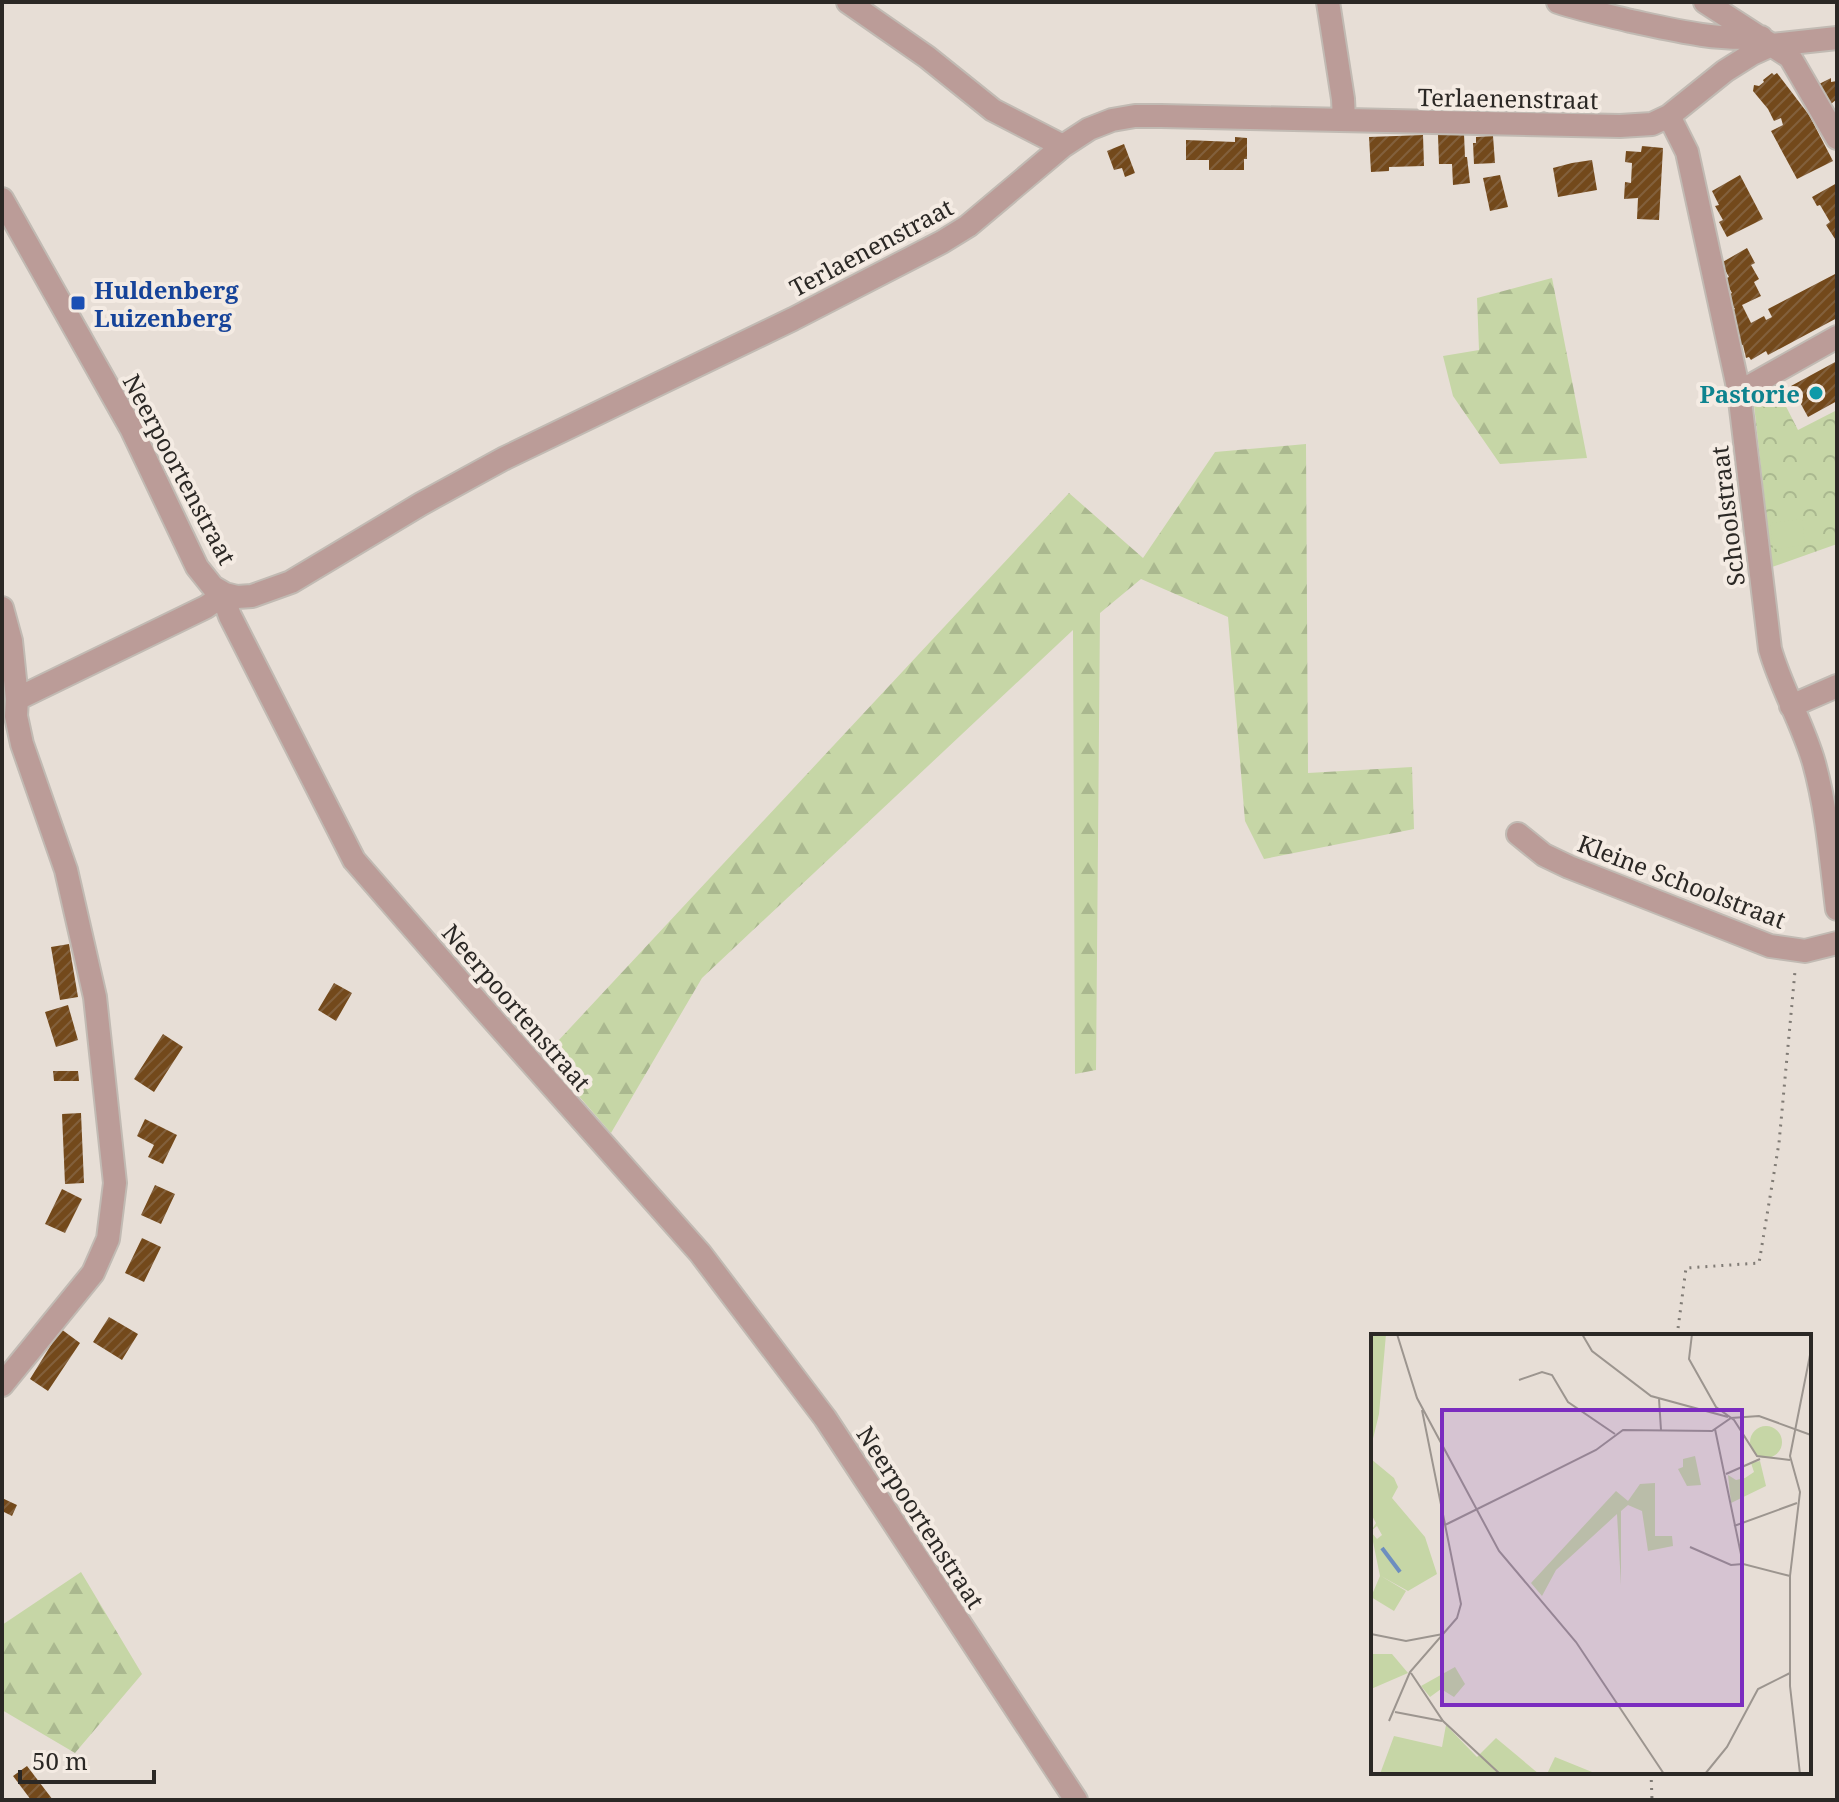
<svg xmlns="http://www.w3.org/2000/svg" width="1839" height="1802" viewBox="0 0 1839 1802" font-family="'Noto Serif',serif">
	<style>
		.forest { fill: url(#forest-firs) }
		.park { fill: url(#park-crowns) }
		.garden { fill: #c6d6a6 }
		.building { fill: url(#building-hatch) }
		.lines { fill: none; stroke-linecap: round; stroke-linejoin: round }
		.minor-casing { stroke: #c1bab3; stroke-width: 26 }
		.path { stroke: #807b75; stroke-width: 3; stroke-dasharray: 2 6; stroke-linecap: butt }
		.minor { stroke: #bb9c98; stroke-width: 22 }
		.transit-dot { fill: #1a4fb4; stroke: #f4ebe3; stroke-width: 3 }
		.culture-dot { fill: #0f9aa8; stroke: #f4ebe3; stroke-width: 3 }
		.labels { text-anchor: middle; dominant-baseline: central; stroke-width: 8; stroke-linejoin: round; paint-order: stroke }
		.street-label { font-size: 24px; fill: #2b2825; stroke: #f4ebe3 }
		.transit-label { font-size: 24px; font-weight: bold; fill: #164399; stroke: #f4ebe3; text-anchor: start }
		.culture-label { font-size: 24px; font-weight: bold; fill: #0d838f; stroke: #f4ebe3; text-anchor: end }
		.inset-river { fill: none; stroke: #6d8ebf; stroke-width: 4 }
		.inset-road { fill: none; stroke: #9c958f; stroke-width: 2 }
		.view { fill: #7b2cbf; fill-opacity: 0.15; stroke: #7b2cbf; stroke-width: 4 }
		.inset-edge { fill: none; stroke: #2b2825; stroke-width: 4 }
	</style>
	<defs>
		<pattern id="forest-firs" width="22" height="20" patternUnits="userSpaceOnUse" patternTransform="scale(2)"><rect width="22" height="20" fill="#c6d6a6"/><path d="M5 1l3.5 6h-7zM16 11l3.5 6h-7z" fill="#aab88f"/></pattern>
		<pattern id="park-crowns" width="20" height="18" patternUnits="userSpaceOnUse" patternTransform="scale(2)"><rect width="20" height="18" fill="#c6d6a6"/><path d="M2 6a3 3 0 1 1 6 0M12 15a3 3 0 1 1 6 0" fill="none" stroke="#aab88f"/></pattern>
		<pattern id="building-hatch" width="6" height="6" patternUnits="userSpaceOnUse" patternTransform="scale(2)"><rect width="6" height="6" fill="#73491b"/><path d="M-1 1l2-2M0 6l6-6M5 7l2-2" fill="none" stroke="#82603c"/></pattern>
	</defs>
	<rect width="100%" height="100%" fill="#e7ded6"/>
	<path class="forest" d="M1552 278 1587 458 1500 464 1453 396 1443 356 1479 350 1477 298Z
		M1306 444 1308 773 1412 767 1414 829 1264 859 1245 821 1228 617 1141 579 1100 613 1096 1070 1075 1074 1073 630 702 978 611 1133 544 1056 1069 493 1143 558 1215 452Z
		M81 1572 142 1674 75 1753 2 1710V1625Z"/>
	<path class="park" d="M1775 385 1798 430 1837 410V544L1772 567 1753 396Z"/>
	<path class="garden" d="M1802 519 1805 545 1773 549 1770 523Z"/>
	<path class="building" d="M1772 73 1774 75 1777 73 1809 115 1833 161 1797 179 1771 131 1783 125 1781 118 1774 121 1768 109 1753 91 1754 85 1759 86 1764 82 1763 80Z
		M1831 78V82L1837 81V99L1826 108 1824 93 1819 84Z
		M1464 134 1465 157H1467L1470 183 1453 185 1452 164H1439L1438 135Z
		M1423 135 1424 166 1389 167V171L1371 172 1369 137Z
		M1493 136 1495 163 1474 164 1473 143H1476V137Z
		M1235 137 1247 138V159H1244V170H1209V160H1186V140L1235 142Z
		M1124 144 1135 173 1125 177 1122 168 1114 170 1107 151Z
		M1642 146 1663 148 1659 220 1637 219 1638 198 1624 199 1625 182 1631 183 1632 163 1625 162 1626 151 1641 152Z
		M1592 160 1597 190 1558 197 1553 168 1572 163Z
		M1500 175 1508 207 1490 211 1483 178Z
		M1740 175 1763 219 1727 237 1719 222 1723 220 1715 206 1719 205 1712 191Z
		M1837 183V242L1826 225 1830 222 1820 205 1817 206 1812 197Z
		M1747 248 1755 263 1751 265 1759 279 1754 282 1761 296 1742 305 1751 323 1764 316 1766 320 1772 317 1768 309 1837 273V318L1768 355 1766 351 1751 360 1749 357 1746 358 1743 345 1739 346 1731 311 1735 309 1727 296 1732 293 1724 279 1729 277 1721 263Z
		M1837 361V401L1808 417 1791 386Z
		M69 944 78 997 60 1000 51 947Z
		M334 983 352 993 336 1021 318 1010Z
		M68 1005 78 1040 56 1047 45 1012Z
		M163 1034 183 1047 154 1092 134 1079Z
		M53 1071H78L79 1081H54Z
		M81 1113 84 1183 65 1184 62 1114Z
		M145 1119 177 1135 163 1164 148 1157 154 1145 137 1136Z
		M155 1185 175 1194 161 1224 141 1215Z
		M62 1189 82 1199 65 1233 45 1224Z
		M142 1238 161 1247 144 1282 125 1273Z
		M109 1317 138 1334 122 1360 93 1342Z
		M61 1329 80 1343 48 1391 30 1379Z
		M2 1498 17 1505 12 1516 2 1511Z
		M27 1766 53 1800H31L13 1776Z"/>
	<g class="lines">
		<g class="minor-casing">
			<path id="minor" d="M848 2 927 57 993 110 1063 146
				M1328 2 1343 99 1344 120
				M1558 2C1582 10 1606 15 1631 21 1673 30 1717 41 1761 37
				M1705 2 1790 57 1837 138
				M1669 116 1687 152 1739 392 1770 649C1781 688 1803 724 1814 763 1827 810 1831 860 1837 909
				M2 199 131 428 197 567 213 587 225 594 237 597 252 596 291 582 421 504 505 458 793 319 942 242 968 226 1063 146 1089 129 1112 120 1135 116H1161L1620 126 1652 124 1669 116 1725 71 1752 54 1772 45 1837 38
				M1739 392 1837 337
				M225 594 226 605 230 616 354 860 481 1006 700 1253 825 1418 1076 1800
				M2 608 11 641 17 699 16 716 22 744 66 870 95 997 115 1183 108 1239 93 1273 2 1385
				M17 699 206 607 225 594
				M1791 706 1837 686
				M1518 834 1544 855 1569 867 1770 946 1805 951 1837 943"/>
		</g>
		<path class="path" d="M1677 1336 1686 1268 1759 1263 1779 1143 1795 971
			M1651 1772 1652 1800"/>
		<use href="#minor" class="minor"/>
	</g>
	<rect class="transit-dot" x="70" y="295" width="16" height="16" rx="4"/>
	<circle class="culture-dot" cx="1816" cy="393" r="8"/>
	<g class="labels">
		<g class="street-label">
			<text transform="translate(1508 98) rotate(1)">Terlaenenstraat</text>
			<text transform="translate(871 247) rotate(-28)">Terlaenenstraat</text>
			<text transform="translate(180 469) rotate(62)">Neerpoortenstraat</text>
			<text transform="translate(1727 516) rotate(-97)">Schoolstraat</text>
			<text transform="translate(1682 881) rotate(21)">Kleine Schoolstraat</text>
			<text transform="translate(517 1007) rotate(49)">Neerpoortenstraat</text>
			<text transform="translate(921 1517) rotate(57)">Neerpoortenstraat</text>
		</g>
		<g class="transit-label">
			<text x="94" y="289">Huldenberg<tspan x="94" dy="28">Luizenberg</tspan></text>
		</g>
		<g class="culture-label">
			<text x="1800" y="393">Pastorie</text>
		</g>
	</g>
	<g transform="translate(1371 1334)">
		<rect width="440" height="440" fill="#e7ded6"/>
		<path d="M0 0H15L8 80 0 113ZM324 122 330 151 316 152 307 135 312 133V125ZM0 125 23 144 27 153 21 164 54 203 66 240 37 257 10 242 35 257 23 277 0 263 9 242 0 198 6 205 11 201 6 192 0 197 5 189 0 180ZM284 149V202H301L302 212 277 217 271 177 257 171 250 177V251L246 180 185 236 171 262 160 249 245 157 257 167 269 150ZM0 320H21L37 339 0 355ZM84 333 94 350 83 363 70 355 59 363 50 352ZM75 391 106 423 125 404 168 440H9L23 402 71 413ZM184 423 226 440H176Z" fill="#c6d6a6"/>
		<path d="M379 108a16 16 0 1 1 32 0a16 16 0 1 1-32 0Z" fill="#c6d6a6"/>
		<path d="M389 127 395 152 360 169 357 141 365 146 374 144 383 138 380 129Z" fill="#c6d6a6"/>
		<path class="inset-river" d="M11 214 29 238"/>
		<path class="inset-road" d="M26 0 46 64 128 217 205 308 293 440M211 0 221 17 280 62 357 83M321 0 318 25 345 73 363 86 386 122 419 126M148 46 171 38 181 41 197 68 244 100M288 65 290 96M344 95 372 230 419 242M355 140 389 125M74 191 225 116 252 96 341 97 360 84 388 82 440 101M363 192 426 169M319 213 360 231 372 230M0 300 35 307 72 300M40 339 72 387 129 440M24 378 71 387M18 387 39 338 86 284 90 270 51 76M334 440 356 413 387 355 419 339M429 440 419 352V242L429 158 419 122 440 16"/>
		<path class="view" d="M71 76H371V371H71Z"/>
		<rect width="440" height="440" class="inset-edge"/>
	</g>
	<rect width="1839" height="1802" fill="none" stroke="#2b2825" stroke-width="8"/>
	<path d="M20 1770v12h134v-12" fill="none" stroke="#2b2825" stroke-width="4"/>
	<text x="32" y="1770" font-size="24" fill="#2b2825" stroke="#f4ebe3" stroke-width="6" paint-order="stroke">50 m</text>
</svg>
